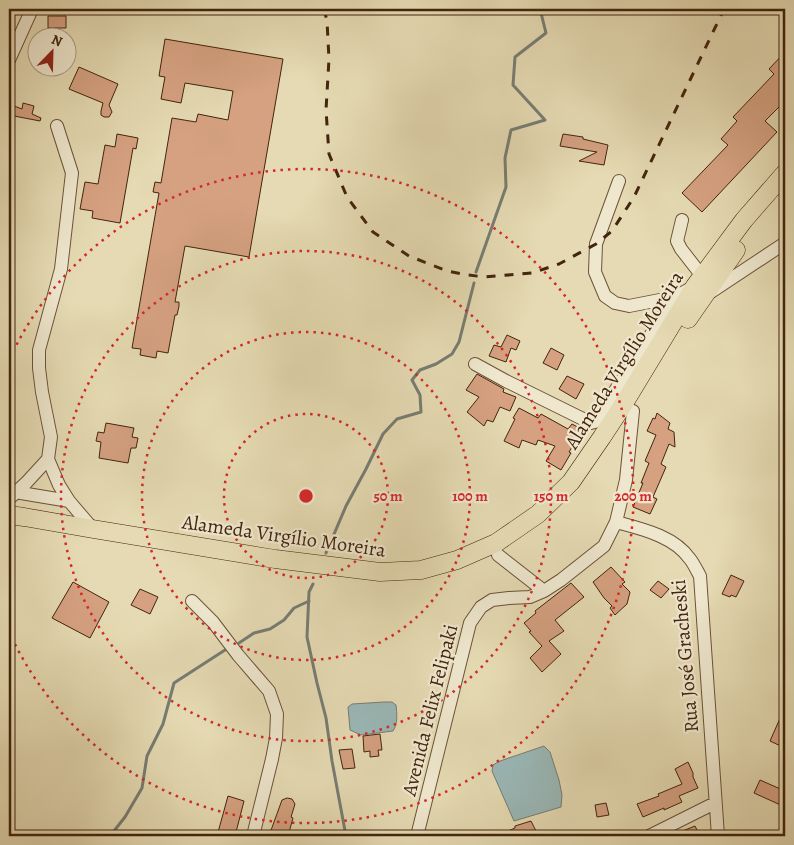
<svg xmlns="http://www.w3.org/2000/svg" width="794" height="845" viewBox="0 0 794 845" font-family="Alegreya,serif">
	<style>
		.water { fill: #9ab8b7; stroke: #777d73 }
		.lines { fill: none; stroke-linecap: round; stroke-linejoin: round }
		.stream { stroke: #777d73; stroke-width: 3 }
		.building { fill: #d5a181; stroke: #43240e }
		.minor-casing { stroke: #6c5237; stroke-width: 14 }
		.highway-casing { stroke: #43240e; stroke-width: 19 }
		.minor { stroke: #eee7ce; stroke-width: 12 }
		.highway { stroke: #e5dab3; stroke-width: 18 }
		.rail { stroke: #43240e; stroke-width: 3; stroke-dasharray: 9 9; stroke-linecap: butt }
		.ring { fill: none; stroke: #d62828; stroke-width: 2.5; stroke-dasharray: 2.5 5 }
		.labels { text-anchor: middle; dominant-baseline: central; stroke-width: 4.5; stroke-linejoin: round; paint-order: stroke }
		.street-label { font-size: 20px; fill: #43240e; stroke: #eee7ce }
		.centre { fill: #d62828; stroke: #eee7ce; stroke-width: 2.5 }
		.ring-label { font-size: 15px; text-anchor: middle; font-weight: bold; fill: #d62828; stroke: #eee7ce; stroke-width: 4.5; stroke-linejoin: round; paint-order: stroke }
	</style>
	<rect width="100%" height="100%" fill="#e5dab3"/>
	<filter id="stains"><feTurbulence type="fractalNoise" baseFrequency=".004" numOctaves="4"/><feColorMatrix values="0 0 0 0 .2 0 0 0 0 .09 0 0 0 0 .02 0 0 0 .5 -.17"/></filter>
	<radialGradient id="worn" r=".72"><stop offset=".6" stop-color="#630" stop-opacity="0"/><stop offset="1" stop-color="#630" stop-opacity=".3"/></radialGradient>
	<path class="water" d="M384 702H392L396 705C397 713 398 724 393 731L361 735 350 730 348 707 352 704Z
		M544 746 550 752 559 780 562 795 561 807 514 821 492 771 493 765 500 761Z"/>
	<g class="lines">
		<path class="stream" d="M476 272 506 187 505 158 511 130 545 120 513 85 515 57 546 33 540 9
			M326 553 346 506 366 469 383 434 397 419 421 412 420 395 412 380 420 370 436 364 452 354 459 342 474 283
			M313 584 309 592 307 637 317 683 326 718 332 761 346 836
			M239 643 254 633 270 629 284 620 294 608 309 601
			M110 836 125 817 142 788 147 756 163 724 174 683 225 650"/>
	</g>
	<path class="building" d="M48 16H66V28H48Z
		M165 39 283 59 249 257 185 246 175 302H179V306L177 315H175L168 353 157 351 156 358 140 355 141 349 132 348 159 193 153 192 155 182 161 183 172 118 196 122 198 114 228 120 233 91 185 83 181 103 161 99 165 77 159 76Z
		M785 52V101L765 121 777 132 702 212 682 193 728 145 721 139 737 121 733 117 774 74 769 69Z
		M79 67 118 84 109 105 112 112 109 117H104L101 115V111L103 103 69 89Z
		M23 103 34 106 32 114 41 118 40 121 9 115V104L22 109Z
		M117 134 138 138 136 149 133 148 120 223 92 218 93 211 80 209 85 182 98 184 105 145 115 147Z
		M563 134 583 137V139L608 145 604 165 579 161 597 152 560 146Z
		M507 335 520 341 516 350 511 348 506 362 489 356 494 345 501 347Z
		M551 348 564 355 557 370 543 363Z
		M477 374 504 389 503 392 516 397 510 411 500 407 493 422 487 420 484 426 467 412 479 397 466 390Z
		M567 376 584 384 576 399 559 389Z
		M519 408 538 418 541 414 568 429 572 424 583 430 569 452 571 453 561 470 546 461 555 446 538 440 536 445 522 440 519 448 504 441 515 419 513 418Z
		M657 413 670 423 668 429 674 432 675 447 669 444 661 464 666 467 653 497 657 499 650 514 633 507 643 483H641L649 463 645 461 656 435 647 431 653 418 655 419Z
		M106 423 134 428 132 437 138 438 136 448H131L128 463 99 458 101 442 96 441 98 432 104 433Z
		M611 567 625 582 622 584 630 592 627 604 615 615 610 608 612 606 604 598 593 582Z
		M731 575 744 581 736 597 731 595 730 597 722 594Z
		M658 581 669 589 661 598 650 590Z
		M73 582 109 602 90 638 52 618Z
		M571 583 584 597 555 620 564 631 549 641 561 654 542 672 530 658 542 646 529 632 531 631 524 623 536 613 535 611Z
		M140 589 158 597 150 614 131 605Z
		M785 707V748L770 741Z
		M380 734 382 750H378L379 756 370 757V751L364 752 363 736Z
		M352 749 355 768 343 769 339 750Z
		M688 762 693 773V777L698 788 679 796 682 802 664 810V808L643 817 637 804 659 796 658 794 682 784 675 769Z
		M760 780 785 791V807L754 793Z
		M228 796 244 801 235 836H217Z
		M287 798 292 799 295 804 291 817 293 818 288 836H282L270 833 282 800Z
		M606 803 609 815 597 817 595 805Z
		M531 821 537 833 531 836H497L515 828V826Z
		M695 826 700 836H670Z"/>
	<g class="lines">
		<g class="minor-casing">
			<path id="minor" d="M9 60 32 9
				M57 126 72 173 61 269 39 350V368L42 392 51 437 48 459 59 485 69 501 93 529
				M619 181 596 244 595 272 605 296 615 303 629 306 675 297
				M682 220 677 241 681 249 702 276
				M711 292 785 243
				M475 364 506 381 591 423 595 422 675 297 693 287
				M9 491 69 501
				M12 496 26 483 48 459
				M616 522C642 529 674 536 690 559 694 564 697 571 700 576L718 836
				M498 555 544 591
				M192 601 213 622 238 655 269 691 277 714 276 738 272 759 253 836
				M417 836 470 623 481 607 492 600 509 598 530 597 544 591 561 580 604 546 616 522 626 480 633 411
				M649 836 715 803"/>
		</g>
		<g class="highway-casing">
			<path id="highway" d="M688 319 736 250
				M9 515 24 517 93 529 275 559 380 572 421 570 457 560 496 543 538 514 571 482 602 437 623 405 695 286 744 220 785 173"/>
		</g>
		<use href="#minor" class="minor"/>
		<use href="#highway" class="highway"/>
		<path class="rail" d="M324 9 327 21 329 59 326 110 329 154 347 197 373 232 409 256 447 271 468 275 485 277 532 273 559 264 596 244 612 231 634 197 724 9"/>
	</g>
	<g class="ring">
		<circle cx="306" cy="496" r="82"/>
		<circle cx="306" cy="496" r="164"/>
		<circle cx="306" cy="496" r="245"/>
		<path d="M10 358A327 327 0 1 1 10 634"/>
	</g>
	<g class="labels">
		<g class="street-label">
			<text transform="translate(624 360) rotate(-58)">Alameda Virgílio Moreira</text>
			<text transform="translate(284 536) rotate(8)">Alameda Virgílio Moreira</text>
			<text transform="translate(685 656) rotate(-95)">Rua José Gracheski</text>
			<text transform="translate(430 710) rotate(-76)">Avenida Felix Felipaki</text>
		</g>
	</g>
	<circle cx="306" cy="496" r="8" class="centre"/>
	<g class="ring-label">
		<text x="388" y="501">50 m</text>
		<text x="470" y="501">100 m</text>
		<text x="551" y="501">150 m</text>
		<text x="633" y="501">200 m</text>
	</g>
	<rect width="794" height="845" fill="none" stroke="#e5dab3" stroke-width="30"/>
	<rect x="10" y="10" width="774" height="825" fill="none" stroke="#43240e" stroke-width="2.5"/>
	<rect x="15" y="15" width="764" height="815" fill="none" stroke="#43240e"/>
	<g transform="translate(52 52) rotate(23)"><circle r="24" fill="#eee7ce" stroke="#aa9981"/>
	<path d="M0-4L9 19L0 12L-9 19Z" fill="#8f2418"/>
	<text y="-8" font-size="14" font-weight="bold" text-anchor="middle" fill="#43240e">N</text>
	</g>
	<rect width="100%" height="100%" filter="url(#stains)"/>
	<rect width="100%" height="100%" fill="url(#worn)"/>
</svg>
